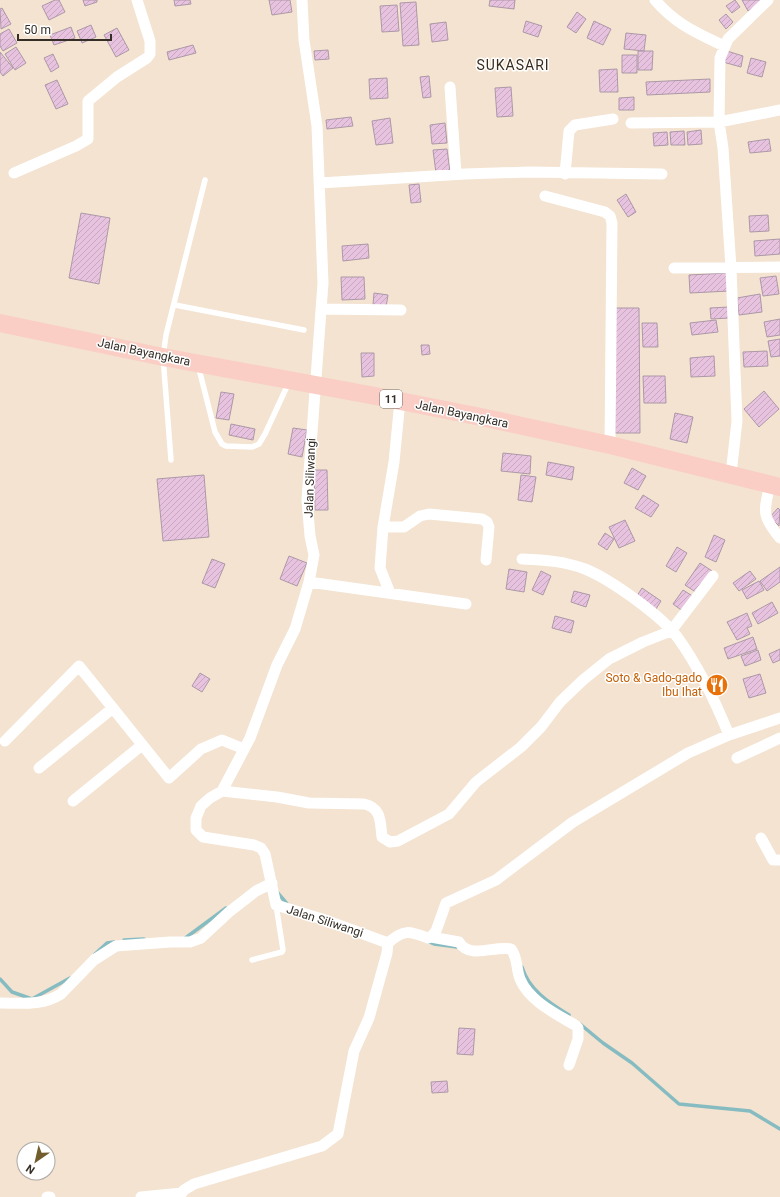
<svg xmlns="http://www.w3.org/2000/svg" width="780" height="1197" viewBox="0 0 780 1197" font-family="Roboto,sans-serif">
	<style>
		.lines { fill: none; stroke-linecap: round; stroke-linejoin: round }
		.stream { stroke: #86bcc1; stroke-width: 3.5 }
		.building { fill: url(#building-hatch); stroke: #ac98a7 }
		.service { stroke: #fff; stroke-width: 5.5 }
		.minor { stroke: #fff; stroke-width: 11 }
		.trunk { stroke: #facec4; stroke-width: 18 }
		.labels { text-anchor: middle; dominant-baseline: central; stroke-width: 3; stroke-linejoin: round; paint-order: stroke }
		.shield { fill: #fff; stroke: #716d67; stroke-width: 1 }
		.shield-label { font-size: 11px; font-weight: bold; fill: #342e26 }
		.street-label { font-size: 12px; fill: #342e26; stroke: #fff }
		.food-label { font-size: 12px; fill: #c56008; stroke: #fff; text-anchor: end }
		.quarter-label { font-size: 14px; letter-spacing: 1px; fill: #372b1c; stroke: #fff }
	</style>
	<defs>
		<pattern id="building-hatch" width="6" height="6" patternUnits="userSpaceOnUse"><rect width="6" height="6" fill="#e8c3e0"/><path d="M-1 1l2-2M0 6l6-6M5 7l2-2" fill="none" stroke="#c8a8c0"/></pattern>
	</defs>
	<rect width="100%" height="100%" fill="#f3e3d0"/>
	<g class="lines">
		<path class="stream" d="M277 892 288 905
			M184 939 226 908
			M124 940 144 939
			M427 941 434 944 457 947
			M95 954 107 943 114 942
			M522 967C529 990 549 1003 569 1015
			M0 979 12 992 32 999 70 978
			M580 1024 603 1043 632 1063 679 1104 750 1111 780 1129"/>
	</g>
	<path class="building" d="M55 0H59L65 12 49 20 42 6Z
		M83 0H97V2L85 6Z
		M174 0H190L191 4 175 6Z
		M269 0H290L292 12 272 15Z
		M490 0H515L514 9 489 6Z
		M735 0 740 7 732 13 726 6Z
		M742 0H760L762 3 748 11Z
		M416 2 419 45 403 46 400 3Z
		M397 5 399 31 382 32 380 6Z
		M2 8 11 24 1 29 0 9Z
		M577 12 586 19 576 33 567 27Z
		M726 14 733 22 726 29 719 20Z
		M526 21 542 26 538 37 523 32Z
		M594 21 611 29 603 45 587 38Z
		M446 22 448 40 432 42 430 24Z
		M91 25 96 37 82 43 77 31Z
		M71 27 75 38 54 45 50 35Z
		M117 28 129 50 116 57 104 35Z
		M9 29 17 43 3 51 0 46V34Z
		M626 33 646 35 644 51 624 49Z
		M193 45 196 53 169 60 167 52Z
		M16 47 26 63 15 70 5 54Z
		M328 50 329 59 315 60 314 51Z
		M638 51H653L652 70H638Z
		M727 51 743 56 741 67 723 62Z
		M0 52 13 68 3 76 0 72Z
		M53 54 59 67 51 72 44 58Z
		M622 55H637V73H622Z
		M751 58 766 62 762 77 747 73Z
		M617 69 618 92H600L599 70Z
		M429 76 431 97 423 98 420 77Z
		M387 78 388 98 370 99 369 79Z
		M710 79V92L647 95 646 82Z
		M57 80 68 104 56 109 45 85Z
		M511 87 513 116 497 117 495 88Z
		M634 97V110H619V98Z
		M351 117 353 126 327 129 326 120Z
		M390 118 393 143 376 145 372 121Z
		M445 123 447 143 432 144 430 125Z
		M701 130 702 144 688 145 687 132Z
		M684 131 685 145H671L670 132Z
		M667 132 668 145 654 146 653 133Z
		M769 139 771 151 750 153 748 142Z
		M447 149 450 172 436 173 433 150Z
		M419 184 421 202 411 203 409 185Z
		M626 194 636 212 628 217 617 200Z
		M81 213 110 218 99 284 69 278Z
		M768 215 769 231 750 232 749 216Z
		M780 239V254L755 256 754 241Z
		M368 244 369 258 343 261 342 246Z
		M728 273 729 291 690 293 689 275Z
		M776 276 779 294 763 296 760 278Z
		M341 277H364L365 299 342 300Z
		M374 293 388 295 386 307 373 305Z
		M760 294 762 312 739 315 737 298Z
		M729 307V318L711 319 710 308Z
		M614 308H639L640 433H615Z
		M780 319V335L767 337 764 322Z
		M716 320 718 332 692 335 690 323Z
		M642 323H657L658 347H643Z
		M780 339V356L771 357 768 341Z
		M421 345H429L430 354 422 355Z
		M767 351 768 366 744 367 743 352Z
		M361 353H374V376L362 377Z
		M714 356 715 376 691 377 690 358Z
		M643 376H665L666 403H644Z
		M764 391 779 409 759 427 744 409Z
		M221 392 234 394 229 420 216 418Z
		M675 413 693 417 687 443 670 439Z
		M231 424 255 429 253 440 229 435Z
		M293 428 307 430 302 457 288 454Z
		M503 453 531 456 530 474 501 471Z
		M548 462 574 467 572 480 546 475Z
		M632 468 646 476 638 490 624 483Z
		M314 470H327L328 510H315Z
		M204 475 209 537 163 541 157 479Z
		M521 475 536 477 532 502 518 500Z
		M643 495 659 505 651 517 635 508Z
		M778 508 780 510 779 526 770 517Z
		M625 520 635 541 619 548 609 527Z
		M605 533 614 539 607 550 598 544Z
		M714 535 725 540 716 562 705 557Z
		M677 547 687 553 676 572 666 566Z
		M289 556 307 563 297 586 280 579Z
		M212 559 225 564 215 588 202 583Z
		M700 563 712 571 697 593 685 585Z
		M780 567V582L767 591 760 581Z
		M509 569 527 572 524 592 506 589Z
		M541 571 551 576 543 595 532 590Z
		M750 571 756 579 739 591 733 583Z
		M759 581 764 590 747 599 742 590Z
		M642 588 661 601 654 612 635 599Z
		M683 590 694 597 684 612 673 604Z
		M574 591 590 595 586 607 571 602Z
		M772 602 778 613 758 624 752 613Z
		M747 613 752 626 747 628 750 634 737 640 727 622Z
		M555 616 574 621 571 633 552 628Z
		M753 637 757 649 728 659 724 648Z
		M780 649V660L773 663 769 654Z
		M758 650 761 660 745 666 741 656Z
		M200 673 210 679 202 692 192 686Z
		M760 674 766 693 749 698 743 679Z
		M459 1028 475 1029 473 1055 457 1054Z
		M447 1081 448 1092 432 1093 431 1082Z"/>
	<g class="lines">
		<path class="service" d="M175 305 304 330
			M198 365 215 432 222 444 226 446 252 447 259 444 265 434 289 382
			M171 460 163 357 166 335 205 180
			M252 960 282 952 283 950 276 905"/>
		<path class="minor" d="M302 0 304 40 317 126 323 283 307 500 310 536 314 555 309 582 295 629 277 665 250 738 222 791 210 798 201 806 196 818V830L203 837 254 845 261 848 265 854 276 905 322 919 388 943
			M655 0C677 25 695 32 724 46
			M450 87 456 174
			M631 123 719 122 780 110
			M14 173 76 146 88 139V101L117 77 147 58 150 54V41L137 0
			M565 174 569 131 575 125 613 119
			M320 183 465 174 530 172 662 174
			M545 196 605 212 610 216 612 223 610 445
			M674 268 780 267
			M321 309 401 310
			M731 474 737 421 731 268 723 148 719 122 720 58 728 39 768 0
			M770 484C764 512 761 515 780 538
			M383 527 394 462 400 401
			M522 559C544 560 564 561 585 569 610 579 662 616 678 638 698 666 716 703 729 735
			M309 582 466 604
			M390 593 380 568 383 527H404L420 516 429 514 482 519 487 522 489 527 486 560
			M5 741 79 666 169 778 201 749 222 740 244 749
			M737 758 780 738
			M39 768 113 708
			M222 791 277 797 309 803 364 804C382 808 380 822 382 837L390 842 398 841 449 814 476 782 521 747 541 727 560 702 583 680 609 659 643 642 671 631 713 576
			M73 801 142 745
			M761 838 773 860H780
			M431 937 436 931 446 903 496 880 573 822 688 753 729 735 780 718
			M388 943C404 929 409 931 428 938L431 937 459 942C470 960 495 945 511 949 518 958 516 969 520 979 529 1001 556 1014 575 1025L578 1028V1039L569 1065
			M0 1003C22 1003 42 1006 61 994L94 960 116 946 170 942H190L201 938 229 912 256 891 272 883
			M47 1197H50
			M141 1197 182 1193
			M178 1197 184 1190 194 1184 322 1146 338 1134 354 1051 369 1018 387 953 388 943"/>
		<path class="trunk" d="M0 323 163 357 370 395 481 417 610 445 780 487"/>
	</g>
	<defs>
		<g id="restaurant-disc" transform="scale(1.15)"><circle r="9.5" fill="#e8710a" stroke="#fff"/><path d="M-5-6h1v4h1v-4h1v4h1v-4h1v5L-1.5 .5V6h-2V.5L-5-1ZM5-6V6H3V1.5H1.5Q1.5-4 5-6Z" fill="#fff"/></g>
	</defs>
	<g fill-rule="evenodd">
		<use href="#restaurant-disc" x="717" y="685"/>
	</g>
	<g class="labels">
		<rect class="shield" x="380" y="390" width="22" height="18" rx="3"/>
		<g class="shield-label">
			<text x="391" y="399">11</text>
		</g>
		<g class="street-label">
			<text transform="translate(144 352) rotate(12)">Jalan Bayangkara</text>
			<text transform="translate(462 414) rotate(12)">Jalan Bayangkara</text>
			<text transform="translate(310 478) rotate(-88)">Jalan Siliwangi</text>
			<text transform="translate(325 921) rotate(18)">Jalan Siliwangi</text>
		</g>
		<g class="food-label">
			<text x="702" y="678">Soto &amp; Gado-gado<tspan x="702" dy="14">Ibu Ihat</tspan></text>
		</g>
		<g class="quarter-label">
			<text x="513" y="65">SUKASARI</text>
		</g>
	</g>
	<g transform="translate(36 1161) rotate(214)"><circle r="19" fill="#ffffff" stroke="#aeaba8"/>
	<path d="M0-3L7 15L0 10L-7 15Z" fill="#725e2d"/>
	<text y="-6" font-size="11" font-weight="bold" text-anchor="middle" fill="#342e26">N</text>
	</g>
	<path d="M18 34v6h93v-6" fill="none" stroke="#342e26" stroke-width="2"/>
	<text x="24" y="34" font-size="12" fill="#342e26" stroke="#ffffff" stroke-width="3" paint-order="stroke">50 m</text>
</svg>
